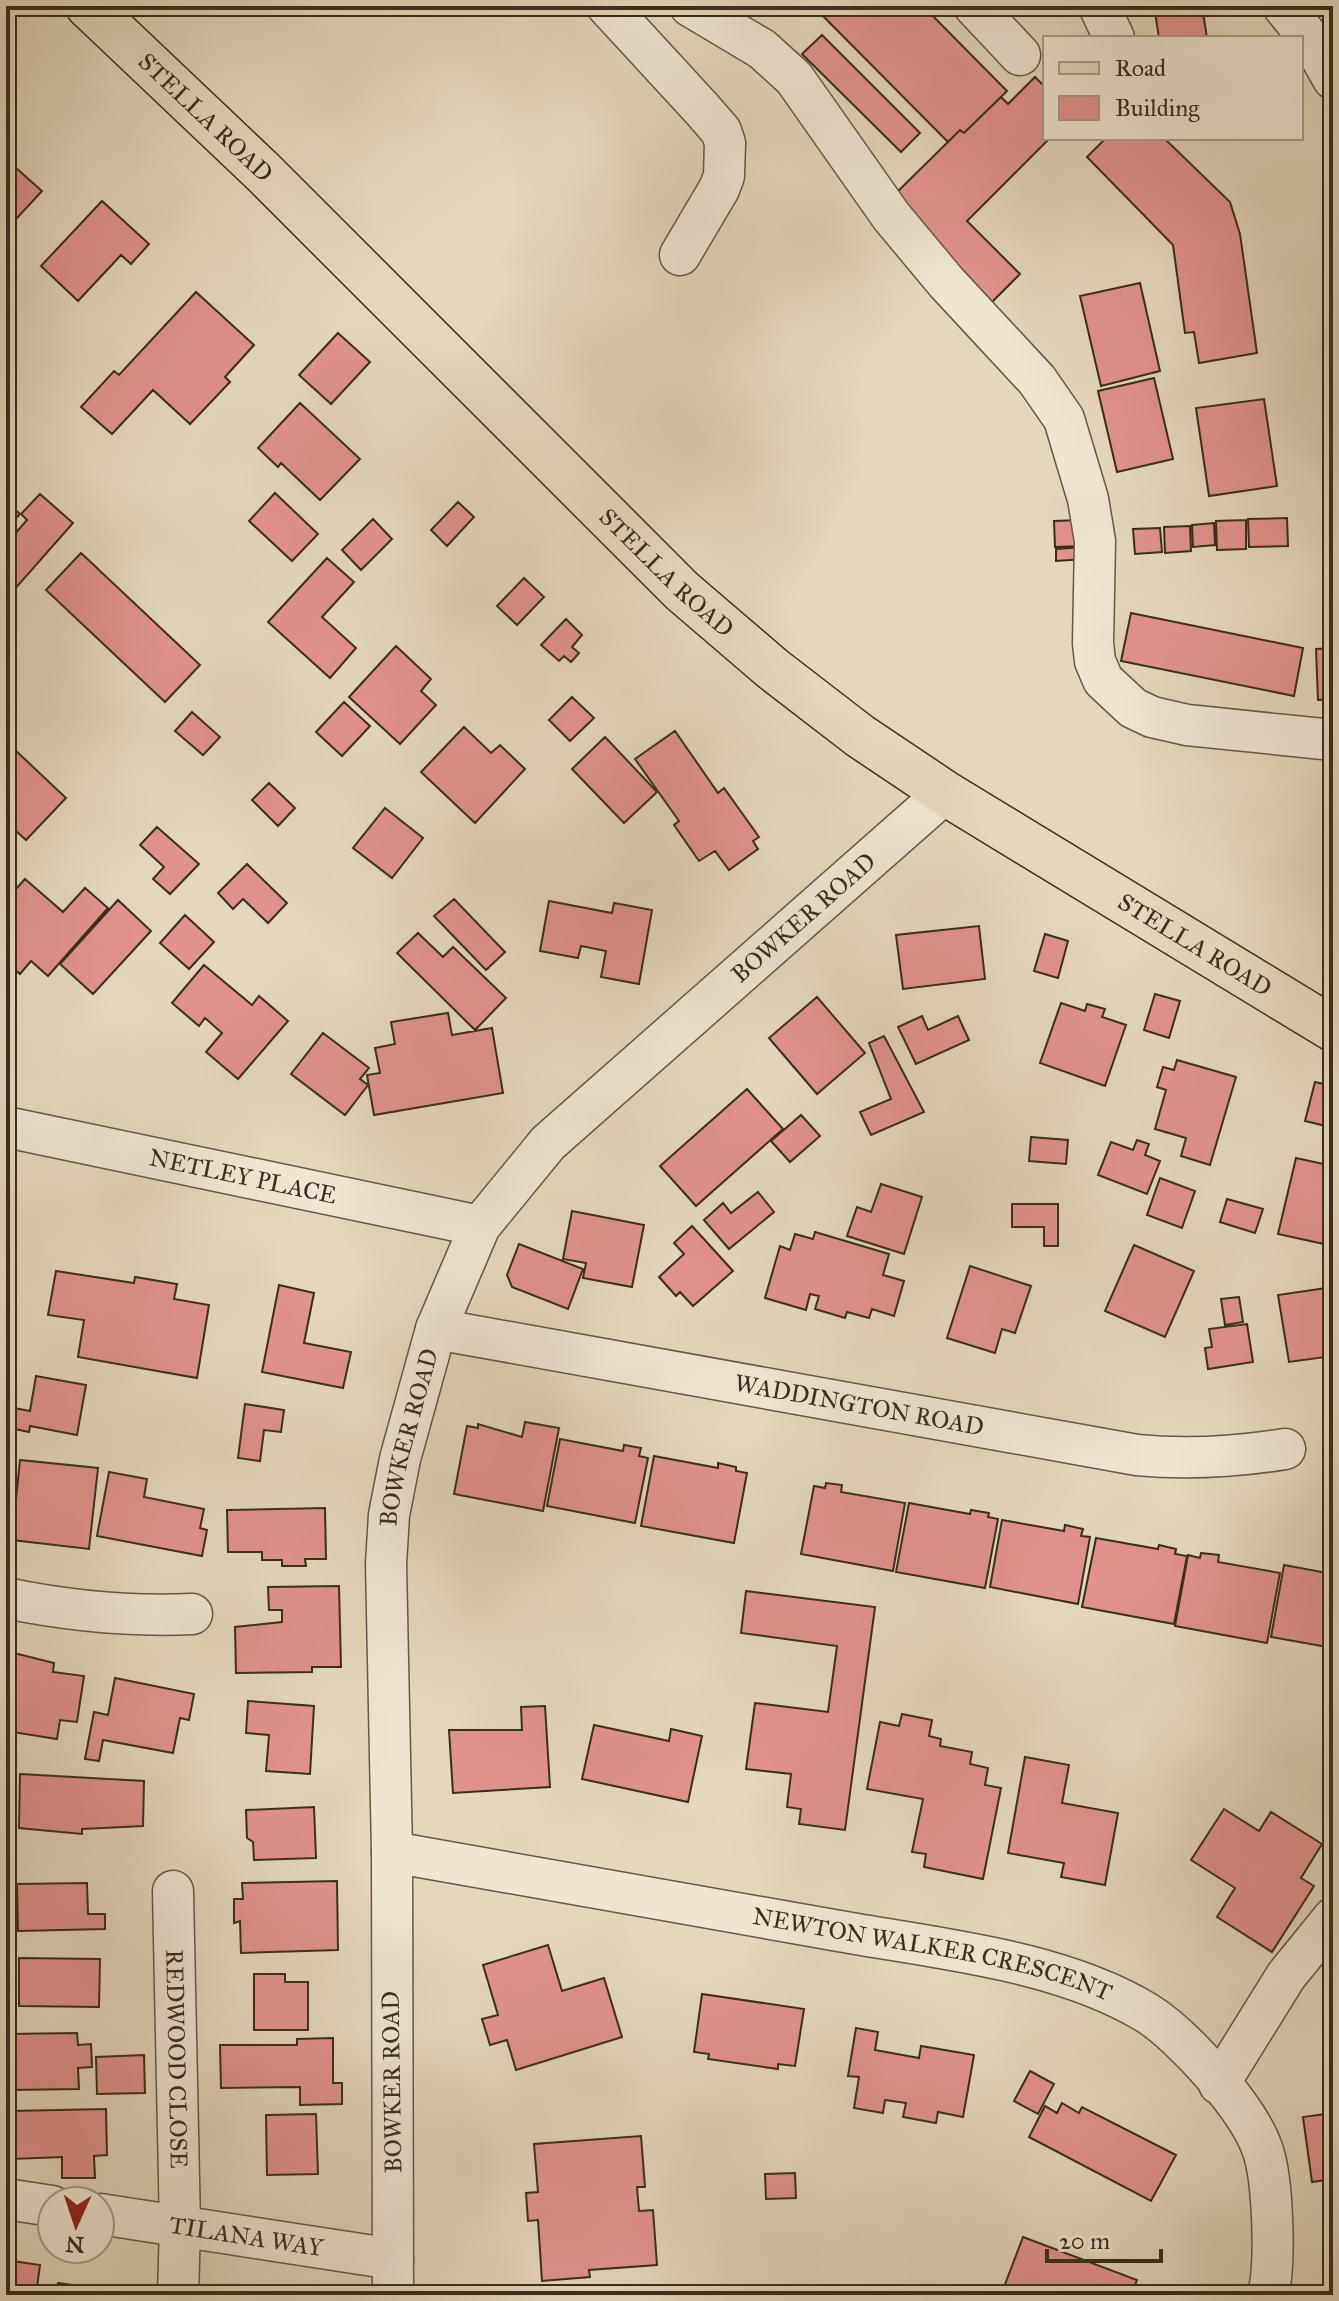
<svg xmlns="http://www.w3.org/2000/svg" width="1339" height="2301" viewBox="0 0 1339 2301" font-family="'IM FELL Great Primer',serif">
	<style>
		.building { fill: #e2928d; stroke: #392d1e; stroke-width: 2 }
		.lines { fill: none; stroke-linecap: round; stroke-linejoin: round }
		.minor-casing { stroke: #645846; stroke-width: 43 }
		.major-casing { stroke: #392d1e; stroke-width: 47 }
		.minor { stroke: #eee5d3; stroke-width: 40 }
		.major { stroke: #e5d7bc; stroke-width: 44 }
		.labels { text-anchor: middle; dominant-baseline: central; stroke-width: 6; stroke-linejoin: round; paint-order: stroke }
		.street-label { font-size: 24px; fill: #392d1e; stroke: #eee5d3 }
	</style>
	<rect width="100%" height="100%" fill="#e5d7bc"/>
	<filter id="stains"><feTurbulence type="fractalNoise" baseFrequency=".0025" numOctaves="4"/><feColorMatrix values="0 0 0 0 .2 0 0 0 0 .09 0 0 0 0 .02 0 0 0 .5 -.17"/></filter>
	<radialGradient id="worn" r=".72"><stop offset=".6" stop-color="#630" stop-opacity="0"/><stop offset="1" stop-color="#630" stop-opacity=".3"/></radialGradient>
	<path class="building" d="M813 6H923L1007 91 964 133 960 130 948 142Z
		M1154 6H1202L1207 38H1159Z
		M822 35 920 133 901 152 802 54Z
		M1035 77 1045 87V138H1050L967 221 1020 274 992 302 890 199 960 130 964 133 1001 97 1008 104Z
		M1106 138H1164L1230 202 1240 234 1257 353 1199 363 1194 332 1185 333 1173 245 1087 157Z
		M6 159 42 191 6 230Z
		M102 201 149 244 131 264 121 255 78 301 41 266Z
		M1140 283 1160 371 1101 386 1080 296Z
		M196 292 254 345 225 377 230 382 190 424 153 390 112 434 81 407 114 371 119 375Z
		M338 333 370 362 331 404 299 375Z
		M1154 378 1173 459 1117 472 1098 391Z
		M1264 399 1277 486 1209 496 1196 408Z
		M300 403 360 459 320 500 281 463 278 467 258 448Z
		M275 493 318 534 292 561 249 521Z
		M40 494 73 523 14 590 6 584V544L27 520 21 514Z
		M6 501 20 514 6 529Z
		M458 502 474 517 447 546 431 530Z
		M1287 518 1288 546 1249 547 1248 519Z
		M373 519 392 539 361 570 342 550Z
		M1082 520 1083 546 1055 547 1054 521Z
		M1246 520V549L1217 550 1216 521Z
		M1214 523 1215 545 1193 547 1192 525Z
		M1190 526 1191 551 1165 553 1164 527Z
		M1160 528 1162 552 1135 554 1133 529Z
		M1084 547 1085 559 1056 561V549Z
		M81 553 200 665 165 702 46 590Z
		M327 558 354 582 322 617 356 648 330 678 268 622Z
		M524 578 544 597 517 625 497 606Z
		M1131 613 1303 648 1294 696 1121 661Z
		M566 619 582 635 572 647 579 653 571 662 564 656 559 661 541 645Z
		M396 646 431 679 421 691 436 705 400 744 349 697Z
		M1333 648V699L1318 700 1316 649Z
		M572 697 594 718 570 741 549 720Z
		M344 702 370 726 342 756 316 732Z
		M192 712 220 737 203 755 175 731Z
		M464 727 491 753 500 745 525 769 475 823 421 772Z
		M675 731 718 793 724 788 759 837 753 841 758 849 729 870 715 851 699 861 674 825 679 821 635 759Z
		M605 737 657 792 624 823 572 769Z
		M13 748 66 798 26 840 6 822V751Z
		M269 783 295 808 278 826 252 800Z
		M385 808 423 838 392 878 353 848Z
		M157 827 199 864 170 894 153 879 164 867 140 845Z
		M247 864 287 903 268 923 243 899 233 909 218 893Z
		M25 879 63 912 85 888 108 908 48 976 31 961 20 974 6 962V900Z
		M454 899 505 952 486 970 434 916Z
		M118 900 151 931 93 994 60 964Z
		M549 901 612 913 614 903 652 910 639 984 601 977 606 951 581 946 578 958 540 951Z
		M185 915 214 942 189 969 160 943Z
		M979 926 985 979 903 989 896 935Z
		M418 933 443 957 453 947 506 998 475 1030 397 953Z
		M1045 934 1068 941 1058 978 1034 971Z
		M204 965 252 1005 259 996 288 1021 238 1079 206 1052 222 1033 205 1018 199 1026 172 1003Z
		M1155 994 1180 1001 1169 1038 1144 1030Z
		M817 997 865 1053 817 1094 769 1038Z
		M1061 1003 1085 1011 1087 1004 1105 1009 1102 1017 1126 1025 1105 1086 1040 1063Z
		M448 1013 452 1035 492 1028 503 1093 374 1115 367 1075 380 1073 375 1048 395 1044 391 1022Z
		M922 1016 928 1030 958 1016 969 1040 916 1064 898 1027Z
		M323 1033 369 1068 360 1079 368 1085 345 1115 291 1074Z
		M884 1036 924 1112 871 1135 860 1112 891 1099 869 1043Z
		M1177 1060 1236 1077 1210 1165 1181 1156 1186 1138 1155 1129 1166 1090 1157 1087 1163 1067 1174 1070Z
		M1315 1082 1333 1086 1330 1127 1305 1121Z
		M747 1089 783 1129 696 1206 660 1166Z
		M801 1115 820 1136 790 1162 771 1141Z
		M1031 1137 1068 1140 1066 1164 1029 1161Z
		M1137 1140 1149 1144 1145 1155 1160 1161 1147 1194 1098 1175 1111 1142 1133 1150Z
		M1296 1158 1333 1166V1246L1278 1234Z
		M1160 1178 1195 1191 1182 1228 1147 1215Z
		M881 1184 922 1197 904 1254 847 1236 857 1207 871 1212Z
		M758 1192 774 1212 729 1249 704 1220 723 1203 731 1213Z
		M1227 1199 1263 1209 1255 1233 1220 1222Z
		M1012 1204H1058V1246H1044V1227H1012Z
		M572 1211 644 1225 632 1287 583 1278 586 1263 563 1259Z
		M692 1226 733 1271 693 1306 680 1292 676 1296 659 1277 684 1254 674 1243Z
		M815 1232 889 1254 883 1275 904 1281 894 1316 872 1309 869 1318 847 1312 845 1318 815 1309 819 1296 810 1294 806 1310 765 1298 780 1246 790 1250 795 1234 813 1239Z
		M519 1244 583 1269 568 1309 512 1287 507 1275Z
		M1134 1245 1194 1271 1165 1337 1105 1311Z
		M970 1266 1031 1286 1015 1333 1002 1329 995 1353 947 1338Z
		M56 1271 134 1283 135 1277 177 1284 174 1299 209 1305 197 1378 78 1357 84 1320 48 1315Z
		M279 1285 314 1293 304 1343 351 1352 343 1388 262 1372Z
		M1333 1287V1356L1289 1362 1278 1295Z
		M1239 1297 1243 1322 1225 1325 1221 1299Z
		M1247 1324 1253 1362 1208 1369 1205 1348 1212 1347 1209 1329Z
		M36 1376 86 1385 77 1435 30 1426 29 1432 10 1428 14 1408 30 1411Z
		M245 1404 284 1410 281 1432 264 1430 260 1461 238 1458Z
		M525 1422 559 1428 543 1511 454 1494 467 1426 478 1428V1424L522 1437Z
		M560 1439 623 1451 624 1445 641 1448 639 1456 648 1458 635 1523 547 1506Z
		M654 1456 718 1468V1463L736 1467V1471L747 1473 734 1543 641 1526Z
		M20 1460 98 1468 89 1549 12 1540Z
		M109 1472 147 1479 144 1497 204 1509 200 1528 207 1530 202 1556 97 1536Z
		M826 1483 842 1485 841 1492 905 1503 893 1571 801 1554 814 1486 825 1488Z
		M909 1503 970 1514 971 1510 989 1513 988 1517 998 1519 985 1588 896 1572Z
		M325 1508 326 1559H305L306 1566H282V1560H262V1552H228L227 1510Z
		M1002 1520 1064 1531 1065 1525 1083 1529 1081 1536 1090 1537 1078 1604 990 1587Z
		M1096 1538 1158 1549 1159 1545 1176 1549 1175 1554 1187 1556 1174 1624 1082 1607Z
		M1201 1553 1219 1555 1218 1562 1280 1573 1267 1643 1175 1626 1188 1555 1200 1558Z
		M1284 1565 1333 1574V1648L1271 1637Z
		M339 1586 341 1667H312V1672L236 1673 235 1627 282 1622V1610H269L268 1587Z
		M746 1591 875 1607 845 1830 799 1824 801 1809 787 1807 791 1774 746 1769 755 1703 828 1712 837 1646 741 1633Z
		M6 1651 54 1663 53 1672 84 1676 77 1722 60 1720 57 1739 6 1731Z
		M115 1678 194 1694 189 1720 180 1718 173 1753 103 1740 99 1761 85 1759 94 1712 108 1715Z
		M248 1701 314 1706 310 1774 266 1771 269 1735 246 1733Z
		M545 1706 550 1787 453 1793 449 1730H522L521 1707Z
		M902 1714 932 1720 929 1736 941 1739 940 1746 972 1752 970 1764 988 1768 985 1785 1001 1788 983 1879 924 1867 926 1854 912 1852 923 1799 867 1789 880 1722 899 1726Z
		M594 1725 669 1741 671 1729 702 1736 688 1802 582 1779Z
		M1025 1757 1069 1765 1062 1803 1118 1813 1105 1885 1061 1877 1064 1863 1008 1853Z
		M20 1774 144 1781 143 1826 82 1829V1834L19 1828Z
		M314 1807 316 1858 254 1860 253 1842 247 1838 246 1810Z
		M1224 1809 1259 1831 1271 1812 1322 1844 1301 1878 1314 1886 1272 1952 1217 1917 1235 1888 1191 1860Z
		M337 1881 338 1950 241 1953 240 1921 234 1923V1899H243L242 1883Z
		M87 1883 88 1914H105V1929L18 1931 17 1884Z
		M548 1945 562 1991 604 1978 622 2037 516 2070 507 2040 490 2045 482 2019 498 2015 483 1965Z
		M19 1958 100 1959 99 2007 19 2006Z
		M254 1974H285V1982H308V2030H254Z
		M702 1994 804 2009 795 2066 778 2064V2069L708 2059 709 2054 694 2052Z
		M856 2028 878 2032 875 2050 919 2058 921 2046 974 2055 963 2117 938 2112 936 2123 903 2117 906 2103 885 2100 883 2113 854 2108 859 2077 848 2076Z
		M77 2033 78 2045 91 2044 92 2067 78 2068 79 2089 10 2090 8 2034Z
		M333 2038V2083H342V2104L300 2105V2087L221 2088 220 2045H297V2039Z
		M144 2055 145 2093 97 2094 96 2057Z
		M1030 2071 1054 2084 1038 2114 1014 2101Z
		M1062 2103 1079 2113 1082 2107 1176 2155 1151 2201 1029 2137 1045 2106 1057 2113Z
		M106 2109 107 2155 94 2156 95 2178H62V2157L12 2159 11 2111Z
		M1333 2113V2145H1328L1333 2179 1312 2182 1303 2117Z
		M316 2114 318 2174 267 2175 266 2115Z
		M641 2136 645 2187H637L639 2211 653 2210 657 2265 589 2270 590 2277 542 2281 538 2220 528 2221 526 2193 538 2192 534 2144Z
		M795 2173 796 2198 766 2199 765 2174Z
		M1023 2237 1137 2280 1131 2295H1001Z
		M6 2260 40 2265 36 2295H6Z
		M58 2283 116 2291 115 2295H56Z"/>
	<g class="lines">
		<g class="minor-casing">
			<g id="minor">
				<path d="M607 6 701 108 721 131 725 143 724 176 719 189 680 255"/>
				<path d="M690 6 762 49 794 78 891 216 946 282 1037 380 1064 419 1088 499 1095 541 1093 643 1095 661 1103 680 1133 708 1152 717 1187 725 1333 740"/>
				<path d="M974 6 1020 55"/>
				<path d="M1099 6 1114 38"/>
				<path d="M1283 6 1312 42 1333 79"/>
				<path id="s1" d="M6 1127 480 1226"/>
				<path id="s2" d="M436 1329 1137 1455C1188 1460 1234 1457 1285 1449"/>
				<path d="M6 1598C69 1611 127 1617 192 1614"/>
				<path id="s3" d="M392 1852C541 1878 690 1904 839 1931 939 1949 1060 1960 1147 2013 1184 2036 1250 2110 1263 2151 1273 2181 1276 2264 1268 2295"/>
				<path id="s4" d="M173 1891 180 2227 178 2295"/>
				<path d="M1219 2084 1286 1976 1333 1918"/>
				<path d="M6 2199 52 2206"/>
				<path id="s5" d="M100 2214 393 2259"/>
				<path id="s6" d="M393 2295 392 1852 386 1564 389 1515 400 1459 436 1329 480 1226 548 1143 945 793"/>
			</g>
		</g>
		<g class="major-casing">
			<g id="major">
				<path id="s7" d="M88 6 263 172 682 591 773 669 860 736 945 793 1333 1029"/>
			</g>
		</g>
		<use href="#minor" class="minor"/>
		<use href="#major" class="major"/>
	</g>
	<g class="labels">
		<g class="street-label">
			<text stroke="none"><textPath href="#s7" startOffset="162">STELLA ROAD</textPath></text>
			<text stroke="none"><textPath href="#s7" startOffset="810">STELLA ROAD</textPath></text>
			<text stroke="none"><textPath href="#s6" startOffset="1532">BOWKER ROAD</textPath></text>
			<text stroke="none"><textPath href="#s7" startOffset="1458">STELLA ROAD</textPath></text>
			<text stroke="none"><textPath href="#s1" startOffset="242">NETLEY PLACE</textPath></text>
			<text stroke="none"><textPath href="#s2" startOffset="430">WADDINGTON ROAD</textPath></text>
			<text stroke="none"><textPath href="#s6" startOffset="860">BOWKER ROAD</textPath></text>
			<text stroke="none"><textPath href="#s3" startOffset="550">NEWTON WALKER CRESCENT</textPath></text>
			<text stroke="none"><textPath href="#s4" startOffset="168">REDWOOD CLOSE</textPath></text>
			<text transform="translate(392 2082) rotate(-91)">BOWKER ROAD</text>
			<text stroke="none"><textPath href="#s5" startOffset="148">TILANA WAY</textPath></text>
		</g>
	</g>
	<rect width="1339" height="2301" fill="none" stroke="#e5d7bc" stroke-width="32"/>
	<rect x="8" y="8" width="1323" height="2285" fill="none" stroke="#392d1e" stroke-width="4"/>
	<rect x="16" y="16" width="1307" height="2269" fill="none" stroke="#392d1e" stroke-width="2"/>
	<rect x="1043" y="36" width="260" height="104" fill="#eee5d3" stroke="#a69b8b" stroke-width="2"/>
	<rect x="1059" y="62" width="40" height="12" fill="#e5d7bc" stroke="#a69b8b" stroke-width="2"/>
	<text x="1115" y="76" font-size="24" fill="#392d1e">Road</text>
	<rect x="1059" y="96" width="40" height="24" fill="#e2928d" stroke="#a69b8b" stroke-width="2"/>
	<text x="1115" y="116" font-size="24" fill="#392d1e">Building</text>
	<g transform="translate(76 2225) rotate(183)"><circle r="38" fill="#eee5d3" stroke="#a69b8b" stroke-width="2"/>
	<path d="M0-6L14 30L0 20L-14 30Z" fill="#8f2418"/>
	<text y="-12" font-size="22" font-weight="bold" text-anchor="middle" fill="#392d1e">N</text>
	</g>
	<path d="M1047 2249v12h114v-12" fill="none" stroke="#392d1e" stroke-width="4"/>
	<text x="1059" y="2249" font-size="24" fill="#392d1e" stroke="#eee5d3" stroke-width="6" paint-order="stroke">20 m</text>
	<rect width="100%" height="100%" filter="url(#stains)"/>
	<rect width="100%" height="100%" fill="url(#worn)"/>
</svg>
